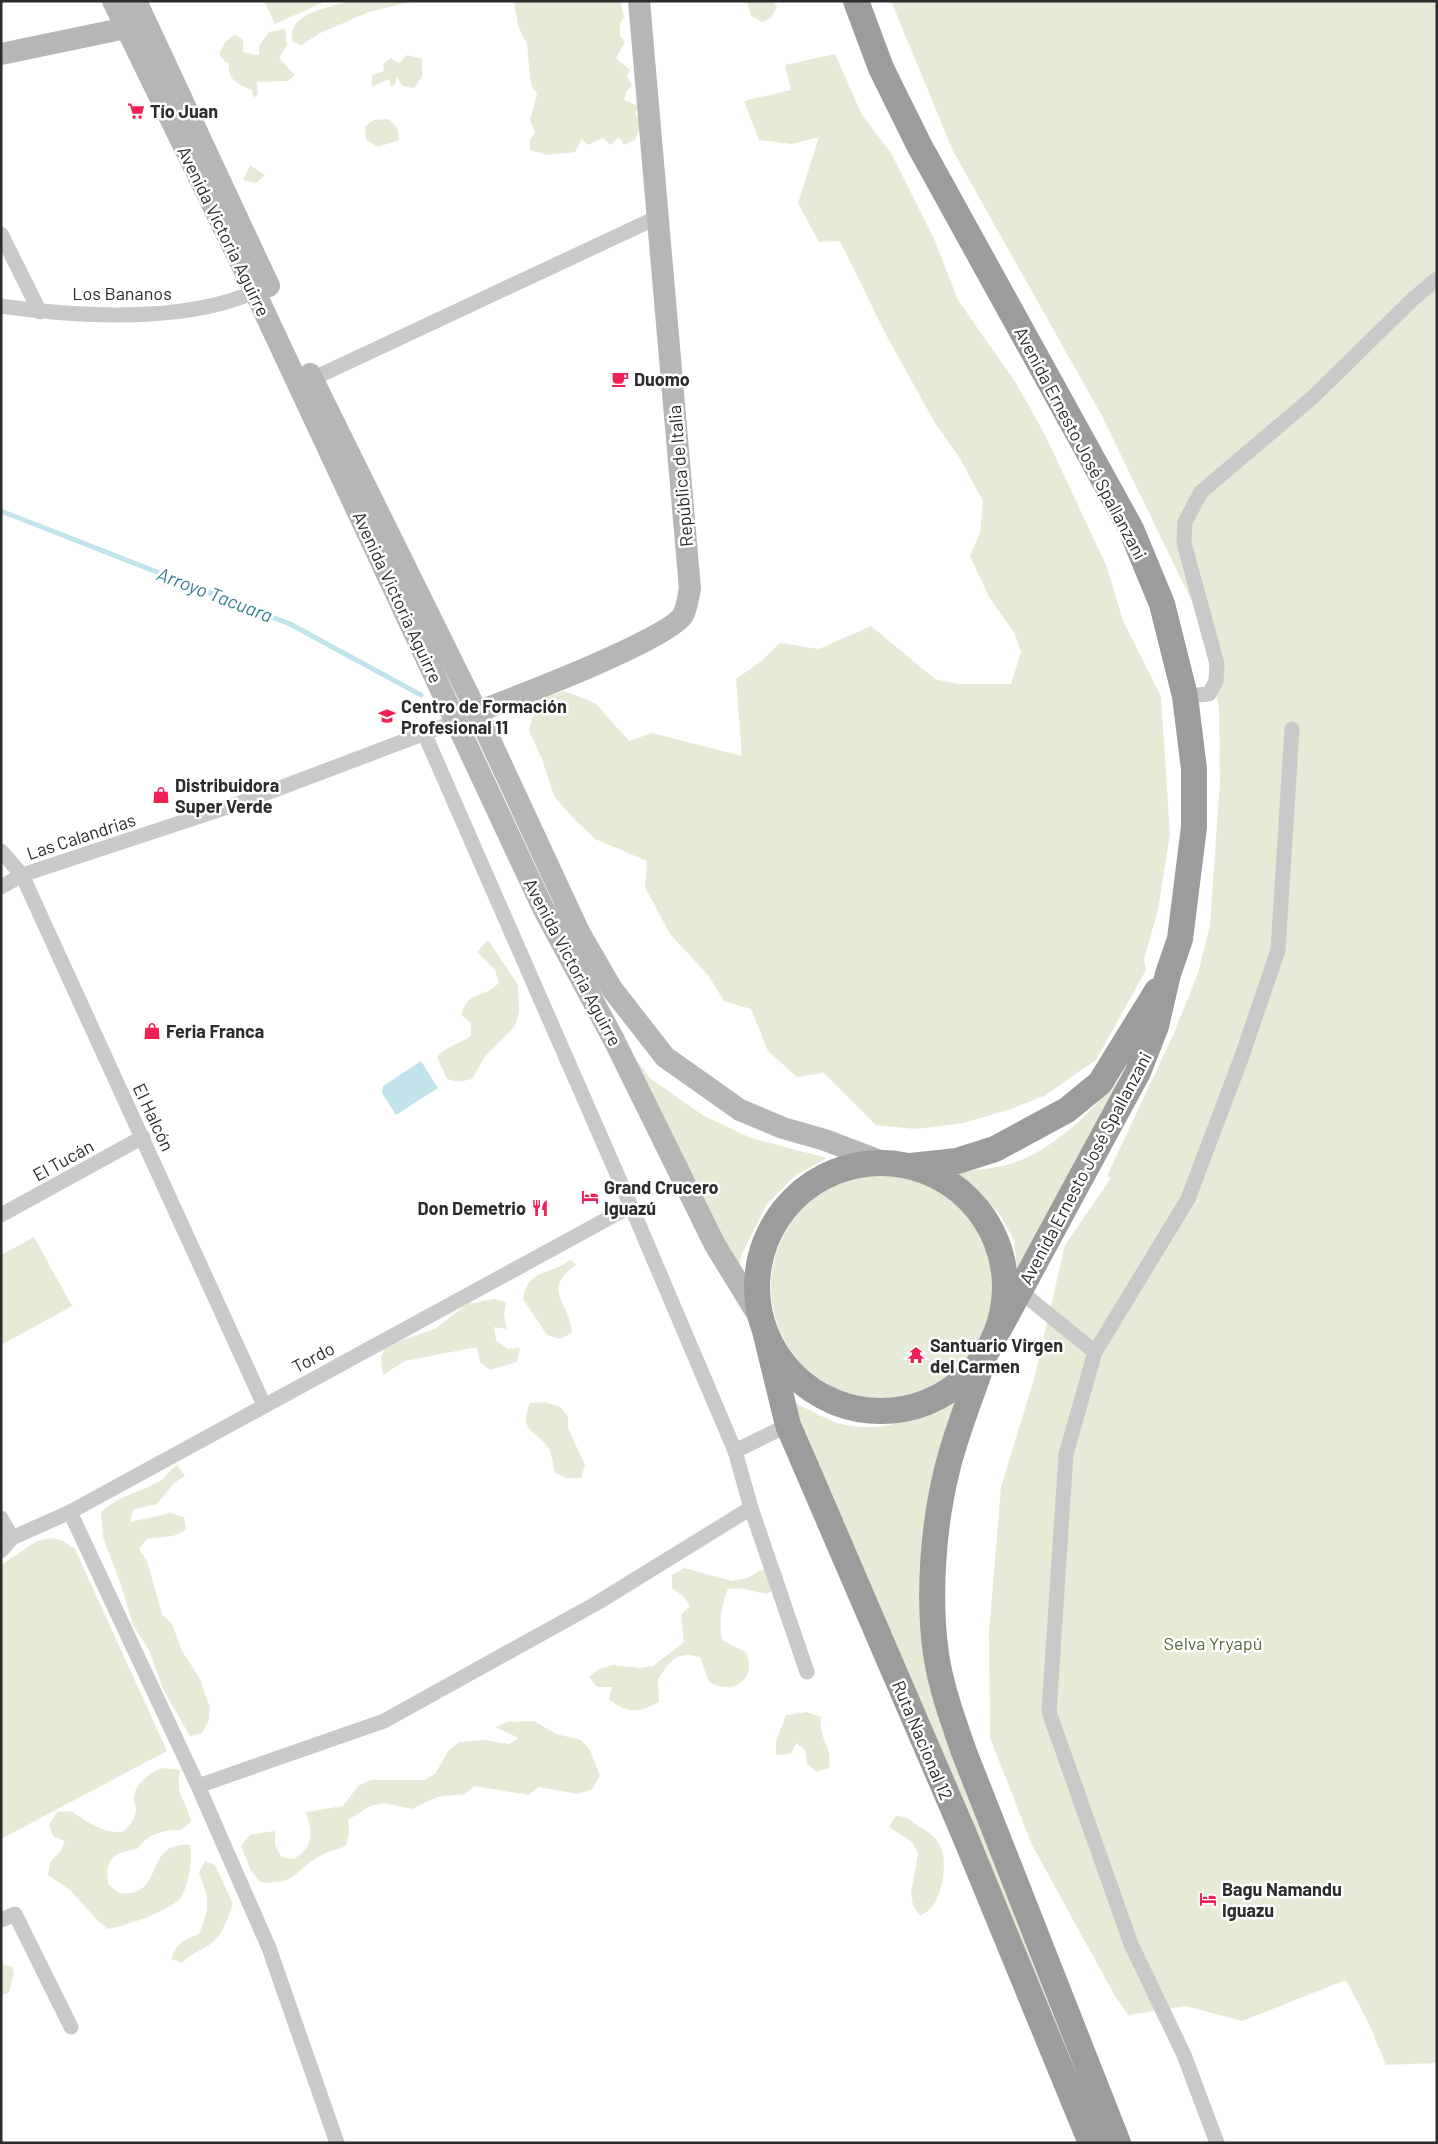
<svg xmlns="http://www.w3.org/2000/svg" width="1438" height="2144" viewBox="0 0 1438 2144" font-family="Barlow,sans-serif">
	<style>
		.green { fill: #e5ebd7 }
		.water { fill: #c2e3ec }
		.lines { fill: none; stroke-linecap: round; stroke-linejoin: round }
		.stream { stroke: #c2e3ec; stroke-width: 5 }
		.minor { stroke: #c9c9c9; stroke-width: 15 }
		.secondary { stroke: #b6b6b6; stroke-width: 22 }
		.trunk { stroke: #9c9c9c; stroke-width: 26 }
		.labels { text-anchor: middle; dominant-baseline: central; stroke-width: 5; stroke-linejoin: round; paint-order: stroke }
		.poi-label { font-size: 18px; font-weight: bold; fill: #2c2c2c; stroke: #fff; text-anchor: start }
		.street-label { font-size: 18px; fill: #2c2c2c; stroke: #fff }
		.park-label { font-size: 18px; fill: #576937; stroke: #fff }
		.water-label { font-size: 19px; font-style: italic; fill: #367e91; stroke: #fff }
	</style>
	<rect width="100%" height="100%" fill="#fff"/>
	<path class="green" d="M264 1H326L275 24Z
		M347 1H414L369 12 318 34 301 46 292 41C288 12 328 9 347 1Z
		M514 1H620L624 17 620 24V36L625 42 616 58 630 70 627 76 632 86 626 92 624 100 638 106 635 114 643 120 635 140 624 145 619 137 610 145 603 138 588 145 582 139 575 152 548 155 530 150V140L535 132 530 120 537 94 531 85 527 44 518 26Z
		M747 1H773L777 7 771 18 762 22 751 16Z
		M891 1H1437V2063L1386 2065 1370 2026 1346 1980 1242 2021 1186 2006 1128 2015 1115 1996 1032 1845 990 1738 989 1633 1001 1487 1034 1379 1065 1245 1111 1178 1107 1176 1174 1033 1198 973 1210 925 1220 781 1219 707 1197 612 1102 416 953 151Z
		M285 29 287 45 279 58 295 75 288 81 257 82 258 94 254 98 252 90C238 84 227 80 229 63L225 62 219 54 226 41 235 35 243 40V52L259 55V46L269 32Z
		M835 54 862 115 891 153 935 241 958 300 1016 383 1045 435 1107 567 1123 621 1161 696 1170 834 1158 910 1144 959 1146 970 1096 1060 1044 1096 1011 1109 964 1123 915 1129 876 1125 824 1073 797 1077 768 1051 751 1009 724 1001 708 975 670 934 645 887 647 861 595 839 574 819 554 796 542 759 529 731 537 700 564 691 595 703 629 741 652 733 742 756 736 679 759 663 780 643 819 649 871 626 935 679 957 684H1011L1021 652 1014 632 989 597 970 556 980 533 983 501 959 457 935 423 885 333 840 241 819 242 798 203 819 137 792 144 759 140 744 101 791 90 785 65Z
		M407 55 422 59V77L414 88 402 86 397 77 395 84 391 87 389 79 372 87V75L384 71 383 64 391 58 399 63Z
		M389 119 397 128 399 140 378 147 366 140 365 126 374 120Z
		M250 165 265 175 256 183 243 180Z
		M488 940 518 985 519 1012 515 1026 486 1055 472 1079 459 1082 447 1079 437 1057C447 1046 459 1044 471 1036V1023L461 1015C470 988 482 1000 499 983L495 970 477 952Z
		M626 1047 650 1078 704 1116 751 1138 827 1158 796 1175 767 1204 741 1256 738 1283Z
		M1122 1076 1018 1277 1014 1240 998 1212 952 1173C973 1170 997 1169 1016 1162 1059 1146 1093 1109 1122 1076Z
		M771 1287a112 112 0 1 1 224 0a112 112 0 1 1-224 0Z
		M34 1237 72 1306 1 1345V1255Z
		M570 1260 576 1265C540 1290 570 1302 572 1333L560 1339 547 1335 523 1299C528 1268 549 1276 570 1260Z
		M494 1299 506 1302 504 1315 507 1329 494 1327 496 1340 508 1349 520 1348 517 1362 490 1370 480 1362 477 1347 405 1361 383 1375 381 1359 385 1346 435 1329 467 1304Z
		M959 1399 925 1643 941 1725 1108 2143H1099L793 1402C809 1409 829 1422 846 1425 885 1433 925 1416 959 1399Z
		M548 1402 546 1403 559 1406 568 1416V1428L585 1465 581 1478H567L555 1473C553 1465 552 1452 547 1446 532 1428 519 1430 530 1403Z
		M177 1465 185 1476 174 1483 157 1504 133 1510 130 1522 171 1513 184 1517 186 1530 173 1536 147 1539 139 1549 147 1561 162 1614 172 1624 182 1651 199 1677 210 1707 209 1720 202 1733 190 1736 163 1689 149 1650 133 1625 121 1585 103 1537 101 1512C118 1496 141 1492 160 1481 167 1477 170 1469 177 1465Z
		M53 1538 63 1541 75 1549 167 1751 1 1839V1565L37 1541Z
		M772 1567 783 1575 779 1588 766 1594 740 1588 728 1589C721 1605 719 1623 722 1640L747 1653C756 1682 733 1695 709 1682L700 1657C677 1650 669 1661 658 1680L659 1702C639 1713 627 1714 609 1699L612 1687H597L589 1677 599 1669 613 1665 640 1668 653 1666 684 1642 681 1615 690 1606 683 1596 672 1588V1575L684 1568 732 1581 748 1578 759 1571Z
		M807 1712 821 1717C818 1740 833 1745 829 1768L817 1772 807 1764 805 1750 796 1743 791 1754 776 1755V1741L786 1715Z
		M534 1721 556 1734 581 1740 590 1750 600 1776 592 1789 578 1794 539 1787 528 1795 475 1786 464 1794 437 1797 412 1809 384 1803 370 1806 348 1820 349 1833 346 1846C338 1849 328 1851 320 1856 294 1870 296 1886 260 1882L251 1871 241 1846 250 1835 275 1831V1845L281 1857 294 1859C315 1846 312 1834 306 1812L343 1806 359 1785 371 1780H424L435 1774 449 1750 459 1742 484 1740 509 1744 519 1738 495 1727 508 1722Z
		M161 1768 180 1770C175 1799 186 1797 191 1822L181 1830C163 1829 147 1834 137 1849 113 1853 105 1859 108 1884L119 1893C124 1893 131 1894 135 1892 162 1883 148 1842 190 1845 193 1858 189 1885 181 1897 172 1911 124 1926 108 1929L98 1921 70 1890 48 1875 50 1862 60 1852 65 1841 53 1836 49 1824 57 1812 71 1811C89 1823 102 1833 123 1832 130 1825 136 1818 136 1808 135 1804 133 1799 134 1796 136 1782 150 1774 161 1768Z
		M896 1816C911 1817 909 1820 920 1827 926 1831 934 1835 938 1842 949 1859 943 1890 933 1906 930 1910 924 1913 920 1916L913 1905 911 1893 918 1854 912 1842 889 1827Z
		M205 1861 215 1865 233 1904C229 1915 224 1931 215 1940 207 1949 193 1951 182 1963L171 1959C176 1944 184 1939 199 1934 210 1907 210 1900 199 1873Z
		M5 1965 12 1967 14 1973 9 1992 1 1996V1966Z"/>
	<path class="water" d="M421 1061 438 1088 396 1115 382 1093 383 1086Z"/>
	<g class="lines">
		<path class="stream" d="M1 511 290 624 421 695"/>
		<path class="minor" d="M1 234 40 312
			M1 306C80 317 190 324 263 288
			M312 379 658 217
			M1185 696 1209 694 1216 681 1217 664 1184 543 1185 522 1201 492 1313 397 1414 298 1437 279
			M425 735 631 1206 735 1451 751 1508 807 1672
			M1 851 22 875 264 1405
			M1 887 22 875 243 802 465 718
			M1 1215 143 1137
			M1006 1285 1020 1291 1095 1352
			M735 1451 788 1425
			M70 1512 198 1786 269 1948 337 2143
			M1 1518 12 1538
			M1 1551 12 1538 70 1512 631 1206
			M198 1786 384 1721 597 1603 751 1508
			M1 1920 15 1914 71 2027
			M1217 2143 1184 2055 1131 1944 1049 1712 1066 1454 1095 1352 1188 1199 1242 1056 1278 950 1292 729"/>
		<path class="secondary" d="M113 1 255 292 543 908 614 1040 715 1245 761 1320
			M136 1 269 286
			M1 54 126 28 139 23
			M310 374 477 712 579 932 612 989 665 1057 740 1110 783 1128 825 1140 888 1164
			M477 712C511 699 670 639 683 615 687 608 688 597 690 589L639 1"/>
		<path class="trunk" d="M856 1 881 68 919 145 1131 529 1162 604 1185 696 1194 769V827L1180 939 1168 974 1156 1026 1138 1072 999 1329
			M757 1287a124 124 0 1 1 248 0a124 124 0 1 1-248 0Z
			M911 1166 957 1161 995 1149 1067 1110 1100 1083 1157 991
			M766 1335 788 1425 964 1834 1091 2143
			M984 1358C972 1395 956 1432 947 1470 933 1526 928 1597 936 1654 941 1688 953 1720 964 1752L1118 2143"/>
	</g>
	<defs>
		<g id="supermarket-bare" transform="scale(1.35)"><path d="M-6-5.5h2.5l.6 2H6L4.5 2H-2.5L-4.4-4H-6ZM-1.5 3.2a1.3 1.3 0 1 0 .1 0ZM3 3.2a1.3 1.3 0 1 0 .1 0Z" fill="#ef2155" stroke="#fff" stroke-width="2.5" paint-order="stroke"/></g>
		<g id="cafe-bare" transform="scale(1.35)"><path d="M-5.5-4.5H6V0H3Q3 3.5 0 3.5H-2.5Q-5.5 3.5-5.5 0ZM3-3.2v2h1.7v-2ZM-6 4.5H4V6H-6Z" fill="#ef2155" stroke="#fff" stroke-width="2.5" paint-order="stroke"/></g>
		<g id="school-bare" transform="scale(1.35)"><path d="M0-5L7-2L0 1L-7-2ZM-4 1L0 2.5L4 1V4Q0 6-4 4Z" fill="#ef2155" stroke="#fff" stroke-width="2.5" paint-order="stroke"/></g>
		<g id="shop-bare" transform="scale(1.35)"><path d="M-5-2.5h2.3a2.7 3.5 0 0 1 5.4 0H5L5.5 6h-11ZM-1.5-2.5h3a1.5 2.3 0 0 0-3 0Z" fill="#ef2155" stroke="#fff" stroke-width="2.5" paint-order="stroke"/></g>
		<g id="hotel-bare" transform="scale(1.35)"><path d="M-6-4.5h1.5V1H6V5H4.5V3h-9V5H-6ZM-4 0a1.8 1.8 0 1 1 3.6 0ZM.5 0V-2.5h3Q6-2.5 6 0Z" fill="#ef2155" stroke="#fff" stroke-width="2.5" paint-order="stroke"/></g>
		<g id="restaurant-bare" transform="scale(1.35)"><path d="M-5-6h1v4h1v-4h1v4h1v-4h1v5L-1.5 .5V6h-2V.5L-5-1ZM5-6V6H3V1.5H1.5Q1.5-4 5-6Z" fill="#ef2155" stroke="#fff" stroke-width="2.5" paint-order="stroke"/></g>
		<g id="temple-bare" transform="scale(1.35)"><path d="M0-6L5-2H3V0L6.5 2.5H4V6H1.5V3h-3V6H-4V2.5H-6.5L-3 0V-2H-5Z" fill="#ef2155" stroke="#fff" stroke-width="2.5" paint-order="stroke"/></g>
	</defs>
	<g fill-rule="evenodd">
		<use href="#supermarket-bare" x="136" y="111"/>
		<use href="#cafe-bare" x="620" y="379"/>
		<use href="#school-bare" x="387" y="716"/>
		<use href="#shop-bare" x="161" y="795"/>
		<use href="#shop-bare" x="152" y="1031"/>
		<use href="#hotel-bare" x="590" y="1197"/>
		<use href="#restaurant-bare" x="540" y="1208"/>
		<use href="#temple-bare" x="916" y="1355"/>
		<use href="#hotel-bare" x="1208" y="1899"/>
	</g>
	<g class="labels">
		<g class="poi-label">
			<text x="150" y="111">Tío Juan</text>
			<text x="634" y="379">Duomo</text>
			<text x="401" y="706">Centro de Formación<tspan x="401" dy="21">Profesional 11</tspan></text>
			<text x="175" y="785">Distribuidora<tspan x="175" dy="21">Super Verde</tspan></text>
			<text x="166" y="1031">Feria Franca</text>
			<text x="604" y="1187">Grand Crucero<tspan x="604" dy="21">Iguazú</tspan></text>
			<text x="526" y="1208" text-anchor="end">Don Demetrio</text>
			<text x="930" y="1345">Santuario Virgen<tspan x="930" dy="21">del Carmen</tspan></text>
			<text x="1222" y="1889">Bagu Namandu<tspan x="1222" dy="21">Iguazu</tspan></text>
		</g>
		<g class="street-label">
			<text transform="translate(224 231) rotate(64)">Avenida Victoria Aguirre</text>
			<text x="122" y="293">Los Bananos</text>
			<text transform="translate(1081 443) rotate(62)">Avenida Ernesto José Spallanzani</text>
			<text transform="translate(680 476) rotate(-95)">República de Italia</text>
			<text transform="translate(398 597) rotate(65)">Avenida Victoria Aguirre</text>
			<text transform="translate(81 836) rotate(-18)">Las Calandrias</text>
			<text transform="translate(573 962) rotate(62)">Avenida Victoria Aguirre</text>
			<text transform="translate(154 1117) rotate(65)">El Halcón</text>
			<text transform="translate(63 1160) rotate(-29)">El Tucán</text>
			<text transform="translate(1085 1168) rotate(-62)">Avenida Ernesto José Spallanzani</text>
			<text transform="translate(313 1357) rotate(-28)">Tordo</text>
			<text transform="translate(923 1740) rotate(67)">Ruta Nacional 12</text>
		</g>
		<g class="park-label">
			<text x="1213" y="1643">Selva Yryapú</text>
		</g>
		<g class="water-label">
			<text transform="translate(215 594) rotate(21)">Arroyo Tacuara</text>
		</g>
	</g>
	<rect width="1438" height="2144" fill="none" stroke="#2c2c2c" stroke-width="5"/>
</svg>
